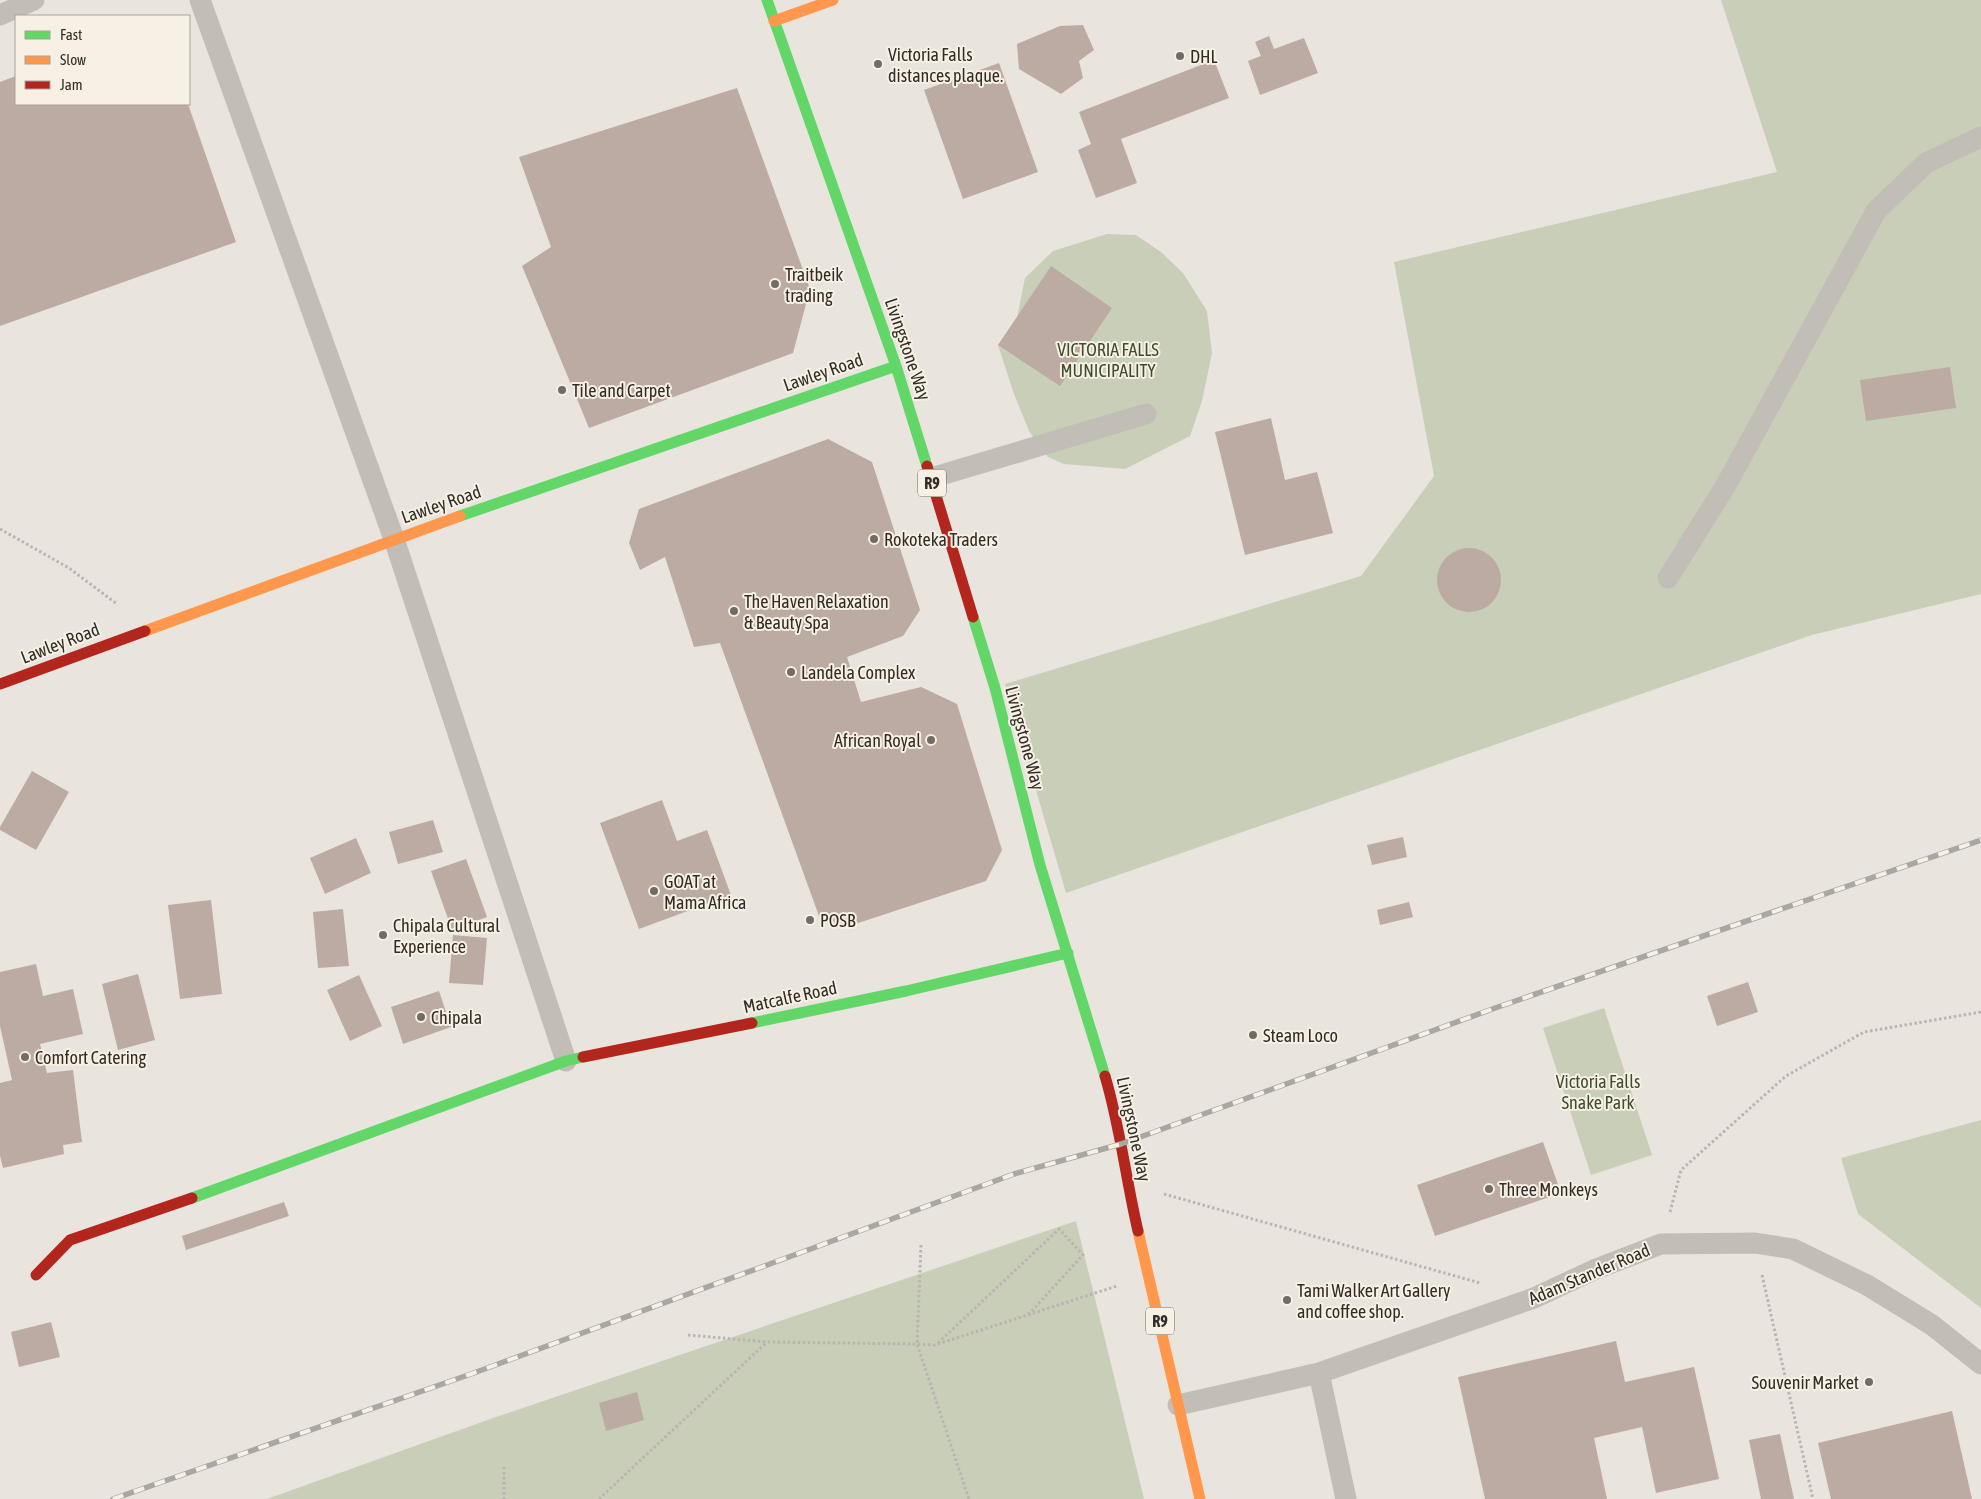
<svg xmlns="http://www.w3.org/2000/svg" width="1981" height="1499" viewBox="0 0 1981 1499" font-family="'Asap Condensed',sans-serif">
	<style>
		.green { fill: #c9ceb9 }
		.building { fill: #bbaba2 }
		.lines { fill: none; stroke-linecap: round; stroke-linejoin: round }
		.path { stroke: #bab5b0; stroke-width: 3; stroke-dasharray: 2.5 2.5; stroke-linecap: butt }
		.lane { stroke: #c2bdb7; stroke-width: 21 }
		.fast { stroke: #63d668; stroke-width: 11 }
		.slow { stroke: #ff974d; stroke-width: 11 }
		.jam { stroke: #b3261e; stroke-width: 11 }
		.rail-casing { stroke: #aaa6a2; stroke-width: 5.5 }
		.rail { stroke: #f6f0e5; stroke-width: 4; stroke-dasharray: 11; stroke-linecap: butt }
		.poi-dot { fill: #726c67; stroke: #f6f0e5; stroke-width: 2 }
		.labels { text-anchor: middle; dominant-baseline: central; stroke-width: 4; stroke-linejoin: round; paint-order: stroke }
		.shield { fill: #f6f0e5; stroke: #6d6660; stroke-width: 1 }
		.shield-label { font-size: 16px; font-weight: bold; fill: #322b27 }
		.poi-label { font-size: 18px; fill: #322b27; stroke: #f6f0e5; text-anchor: start }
		.street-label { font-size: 18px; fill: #322b27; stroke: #f6f0e5 }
		.park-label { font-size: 18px; fill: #3f4d2d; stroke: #f6f0e5 }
	</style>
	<rect width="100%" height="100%" fill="#e9e5de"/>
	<path class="green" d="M1721 0H1981V594L1812 635 1066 893 1005 684 1361 576 1434 476 1394 262 1777 172Z
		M1107 234 1136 235 1161 252 1183 273 1207 311 1212 353 1202 401 1190 436 1125 469 1064 464 1048 457 1029 431 1014 394 998 345 1017 318 1025 278 1053 251Z
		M1604 1008 1652 1155 1591 1175 1543 1028Z
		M1981 1120V1308L1858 1214 1841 1158Z
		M1076 1221 1144 1499H267L493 1418Z"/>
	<path class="building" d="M1083 25 1094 50 1079 61 1083 78 1061 94 1019 69 1017 44 1060 26Z
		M1269 36 1274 49 1304 38 1318 73 1260 95 1248 61 1261 56 1255 42Z
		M1214 60 1229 98 1121 139 1137 183 1096 198 1078 150 1091 144 1079 112Z
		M999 63 1038 172 963 199 924 90Z
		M16 76V104H188L236 242 0 326V82Z
		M737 88 810 289 793 353 589 428 522 266 551 247 519 157Z
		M1051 266 1112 308 1060 386 998 345Z
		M1950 367 1956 408 1866 421 1860 380Z
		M1271 418 1285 480 1317 472 1333 533 1245 555 1215 432Z
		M828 439 872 462 920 610 903 636 847 657 861 702 921 687 957 704 1002 850 986 881 846 927 819 916 720 643 694 647 665 557 640 570 629 543 639 509Z
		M1437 580a32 32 0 1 1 64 0a32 32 0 1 1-64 0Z
		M32 771 69 792 36 850 0 830V827Z
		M662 800 677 841 707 830 731 895 639 929 600 823Z
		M433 820 443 852 398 864 389 832Z
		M1403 837 1407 857 1372 865 1367 845Z
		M356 838 371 873 325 894 310 858Z
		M466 859 487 917 452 930 431 871Z
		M211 900 222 994 180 999 168 905Z
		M1409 902 1413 917 1380 925 1377 910Z
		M343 909 349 966 318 968 313 912Z
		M453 935 487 938 483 985 449 983Z
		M36 964 43 996 73 989 83 1034 40 1044 47 1073 73 1070 82 1142 63 1145 64 1154 3 1168 0 1156V1083L12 1080 0 1026V972Z
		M138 974 155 1040 118 1050 102 984Z
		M359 975 382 1026 350 1041 327 990Z
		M1748 982 1758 1012 1717 1026 1707 996Z
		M439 991 451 1027 403 1044 391 1007Z
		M1543 1142 1561 1193 1435 1236 1417 1185Z
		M284 1202 289 1216 186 1250 182 1236Z
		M51 1322 60 1357 19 1367 11 1332Z
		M1616 1341 1625 1382 1694 1367 1719 1479 1656 1493 1642 1427 1594 1438 1607 1499H1485L1458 1377Z
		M637 1392 644 1420 606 1431 599 1403Z
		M1952 1411 1972 1499H1831L1818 1443Z
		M1780 1434 1794 1499H1761L1749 1440Z"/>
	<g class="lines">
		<path class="path" d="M0 529 69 568 117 604
			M1164 1194 1480 1283
			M1670 1212 1681 1170 1786 1076 1864 1032 1981 1012
			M921 1245 917 1344 935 1345 1117 1286
			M1762 1275 1813 1499
			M688 1335 767 1342 917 1344 969 1499
			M938 1343 1059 1229 1083 1255 1028 1315
			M504 1467V1499
			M599 1499 767 1342"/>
		<path class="lane" d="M200 0 394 539 566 1061
			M0 15 34 0
			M931 478 1146 414
			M1668 578 1726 485 1876 211 1926 163 1981 137
			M1319 1373 1346 1499
			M1178 1405 1319 1373 1534 1298 1596 1269 1661 1244 1755 1243 1793 1249 1867 1285 1932 1325 1981 1364"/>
		<path class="fast" d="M767 0 896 366 927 466
			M460 516 896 366
			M973 617 995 688 1040 865 1105 1076
			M752 1023 906 991 1068 953
			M192 1198 566 1061 583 1057"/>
		<path class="slow" d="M774 21 833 0
			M145 631 460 516
			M1138 1231 1200 1499"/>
		<path class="jam" d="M927 466 973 617
			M0 684 145 631
			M583 1057 752 1023
			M1105 1076C1120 1126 1126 1180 1138 1231
			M36 1275 70 1240 192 1198"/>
		<g class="rail-casing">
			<path id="rail" d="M113 1499 471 1374 1014 1174 1121 1144 1498 1007 1981 840"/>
		</g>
		<use href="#rail" class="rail"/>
	</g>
	<g class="poi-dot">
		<circle cx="1180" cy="56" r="5"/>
		<circle cx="878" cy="64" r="5"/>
		<circle cx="775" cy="284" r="5"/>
		<circle cx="562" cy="390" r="5"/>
		<circle cx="874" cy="539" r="5"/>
		<circle cx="734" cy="611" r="5"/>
		<circle cx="791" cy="672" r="5"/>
		<circle cx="931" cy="740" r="5"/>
		<circle cx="654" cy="891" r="5"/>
		<circle cx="810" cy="920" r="5"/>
		<circle cx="383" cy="935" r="5"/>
		<circle cx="421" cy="1017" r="5"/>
		<circle cx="1253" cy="1035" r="5"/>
		<circle cx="25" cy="1057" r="5"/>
		<circle cx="1489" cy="1189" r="5"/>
		<circle cx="1287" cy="1300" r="5"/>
		<circle cx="1869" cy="1382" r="5"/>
	</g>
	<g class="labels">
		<g class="shield">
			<rect x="918" y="469.5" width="28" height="27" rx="4"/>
			<rect x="1146" y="1307.5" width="28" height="27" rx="4"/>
		</g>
		<g class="shield-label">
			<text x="932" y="483">R9</text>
			<text x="1160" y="1321">R9</text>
		</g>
		<g class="poi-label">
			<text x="888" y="54">Victoria Falls<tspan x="888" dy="21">distances plaque.</tspan></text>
			<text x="1190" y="56">DHL</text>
			<text x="785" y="274">Traitbeik<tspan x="785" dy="21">trading</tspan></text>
			<text x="572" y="390">Tile and Carpet</text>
			<text x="884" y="539">Rokoteka Traders</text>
			<text x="744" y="601">The Haven Relaxation<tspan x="744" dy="21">&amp; Beauty Spa</tspan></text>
			<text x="801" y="672">Landela Complex</text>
			<text x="921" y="740" text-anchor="end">African Royal</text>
			<text x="664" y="881">GOAT at<tspan x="664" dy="21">Mama Africa</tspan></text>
			<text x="820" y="920">POSB</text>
			<text x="393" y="925">Chipala Cultural<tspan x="393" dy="21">Experience</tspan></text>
			<text x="431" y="1017">Chipala</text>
			<text x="1263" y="1035">Steam Loco</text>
			<text x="35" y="1057">Comfort Catering</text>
			<text x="1499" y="1189">Three Monkeys</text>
			<text x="1297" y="1290">Tami Walker Art Gallery<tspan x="1297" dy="21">and coffee shop.</tspan></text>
			<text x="1859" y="1382" text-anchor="end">Souvenir Market</text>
		</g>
		<g class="street-label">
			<text transform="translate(908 349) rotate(71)">Livingstone Way</text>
			<text transform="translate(823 372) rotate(-19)">Lawley Road</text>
			<text transform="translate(441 504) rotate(-19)">Lawley Road</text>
			<text transform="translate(60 643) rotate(-21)">Lawley Road</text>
			<text transform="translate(1025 738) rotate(75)">Livingstone Way</text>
			<text transform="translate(790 997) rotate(-12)">Matcalfe Road</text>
			<text transform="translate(1134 1129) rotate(78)">Livingstone Way</text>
			<text transform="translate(1589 1274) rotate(-23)">Adam Stander Road</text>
		</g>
		<g class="park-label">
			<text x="1108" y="349">VICTORIA FALLS<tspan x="1108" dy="21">MUNICIPALITY</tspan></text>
			<text x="1598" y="1081">Victoria Falls<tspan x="1598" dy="21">Snake Park</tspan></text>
		</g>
	</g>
	<rect x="15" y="15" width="175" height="90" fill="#f6f0e5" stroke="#a8a199"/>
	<rect x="25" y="31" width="25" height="8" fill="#63d668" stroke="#a8a199"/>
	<text x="60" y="40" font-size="15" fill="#322b27">Fast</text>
	<rect x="25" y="56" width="25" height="8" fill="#ff974d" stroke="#a8a199"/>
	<text x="60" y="65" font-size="15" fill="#322b27">Slow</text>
	<rect x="25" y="81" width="25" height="8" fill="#b3261e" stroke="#a8a199"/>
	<text x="60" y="90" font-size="15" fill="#322b27">Jam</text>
</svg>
